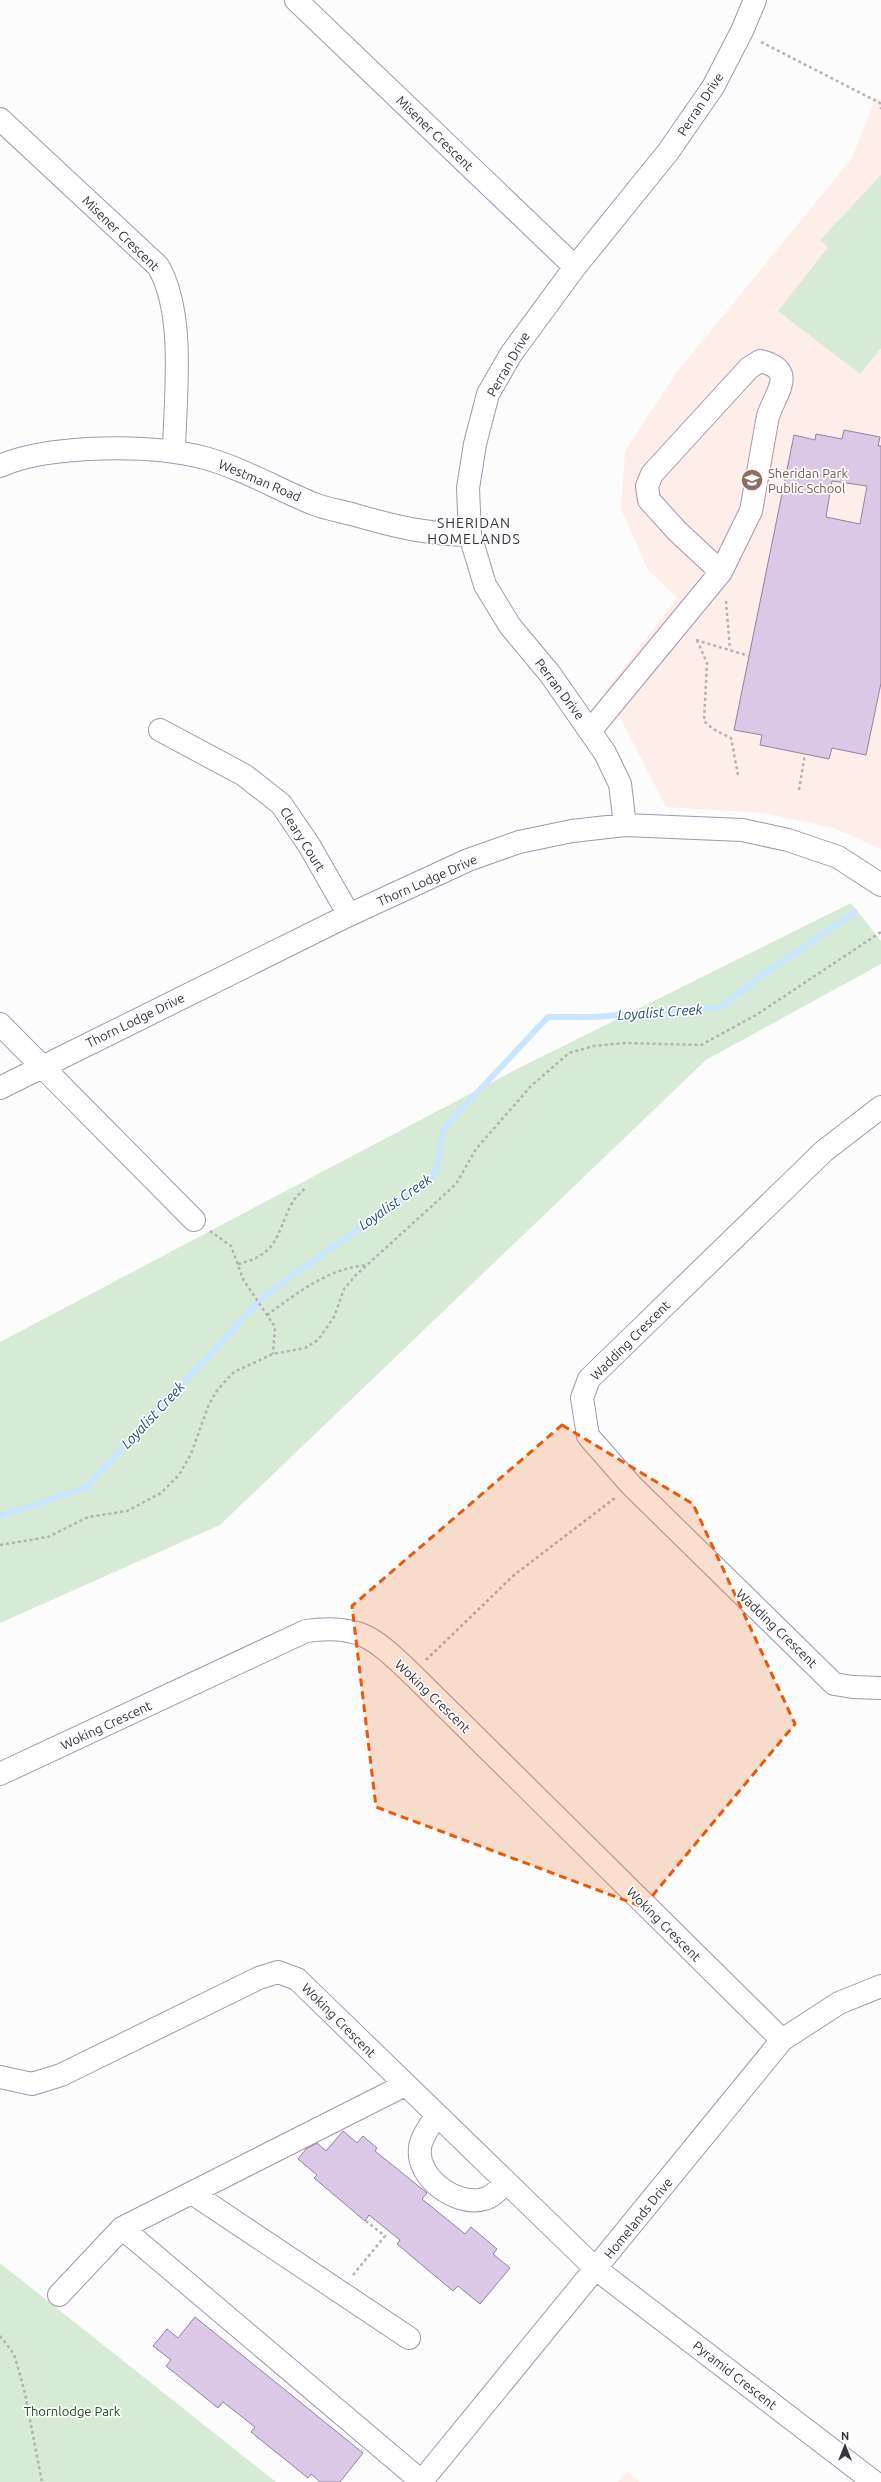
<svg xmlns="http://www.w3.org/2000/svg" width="881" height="2482" viewBox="0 0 881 2482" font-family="Ubuntu,sans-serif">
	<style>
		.education { fill: #feeeea }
		.green { fill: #d6ead6 }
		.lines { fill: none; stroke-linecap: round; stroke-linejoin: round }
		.stream { stroke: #c9e5ff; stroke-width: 6 }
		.building { fill: #dbc8e7; stroke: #92819d; fill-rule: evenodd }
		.minor-casing { stroke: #a694b2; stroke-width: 24 }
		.path { stroke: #b4b1b5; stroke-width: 2.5; stroke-dasharray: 3 3; stroke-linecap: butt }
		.minor { stroke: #fff; stroke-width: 22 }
		.marked { fill: #e8590c; fill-opacity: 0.2; stroke: #e8590c; stroke-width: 3; stroke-dasharray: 8 5; stroke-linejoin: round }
		.labels { text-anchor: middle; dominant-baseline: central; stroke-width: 3.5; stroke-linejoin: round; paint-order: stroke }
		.street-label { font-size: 13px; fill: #39313e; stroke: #fcfcfc }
		.education-label { font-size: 13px; fill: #785e54; stroke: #fcfcfc; text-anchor: start }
		.park-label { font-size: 13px; fill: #224b26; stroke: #fcfcfc }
		.neighbourhood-label { font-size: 14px; letter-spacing: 1px; fill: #39313e; stroke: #fcfcfc }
		.water-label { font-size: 14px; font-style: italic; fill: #234d71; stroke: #fcfcfc }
	</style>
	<rect width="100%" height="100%" fill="#fcfcfc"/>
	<path class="education" d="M876 97 881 100V849L833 828 763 813 666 807 606 690 677 598 648 570 621 509 625 451 676 373 852 158Z
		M627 2471 640 2482H618Z"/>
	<path class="green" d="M881 175V348L860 374 778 311 828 247 820 240Z
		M851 903 881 941V964L706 1060 220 1525 0 1623V1342L515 1070Z
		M0 2263 276 2482H0Z"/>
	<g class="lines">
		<path class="stream" d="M0 1516 86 1487 264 1296 436 1173 443 1129 548 1017H594L721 1007 758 978 855 912"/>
	</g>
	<path class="building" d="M844 430 880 437 878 446H881V683L866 755 832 748 829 759 760 745 762 735 734 730 794 435 815 440 816 434 842 439ZM832 481 867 486 860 524 826 517Z
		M343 2131 357 2143 363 2136 377 2148 375 2151 427 2193 422 2199 465 2234 471 2227 497 2249 493 2254 510 2268 480 2304 458 2286 453 2291 397 2244 400 2240 369 2215 365 2221 314 2178 317 2175 298 2159 306 2149 317 2143 326 2151Z
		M195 2317 363 2453 340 2482H320L311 2474 308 2478 251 2432 255 2427 223 2402 218 2408 166 2366 171 2360 153 2346 167 2329 178 2338Z"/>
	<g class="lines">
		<g class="minor-casing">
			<path id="minor" d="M296 0 575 267
				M0 119 158 266C186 314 175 396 174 451
				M0 466C27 454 59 451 88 449 128 447 167 448 205 458 244 469 277 489 314 504 327 509 341 511 355 515 396 527 427 534 470 535
				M160 730 244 775 281 804 309 845 349 915
				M590 731 721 572 751 511 768 416C776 392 798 370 760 361L749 368 652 474 647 486 649 500 677 531 721 572
				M625 825 620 784 605 753 550 674 510 626 485 585 470 535 468 488 475 444 488 394 511 354 575 267 668 152 713 87 742 31 755 0
				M0 1024 194 1220
				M0 1088 349 915 468 860 519 842 572 831 625 825 742 830 788 840 838 857 881 885
				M881 1107 824 1151 589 1379 582 1398 588 1436 631 1485 834 1684 853 1687 881 1688
				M0 1774 306 1631C360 1623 375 1639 412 1674L782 2040
				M0 2077 32 2084 61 2075 259 1978 278 1972 297 1979 596 2269 874 2482
				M436 2115C431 2125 421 2137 420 2148 416 2178 457 2207 484 2199 493 2197 500 2188 506 2182
				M192 2193 409 2338
				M122 2228 421 2481
				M59 2295 122 2228 405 2085
				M421 2482 782 2040 839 2003 881 1986"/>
		</g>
		<path class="path" d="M761 42 880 103 881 109
			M726 601 730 649
			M696 640 749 656
			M697 640 707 663 704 721 713 729 731 738 738 775
			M799 790 805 754
			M210 1231 231 1246 243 1279 275 1327 273 1354
			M238 1264C279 1254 275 1236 292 1203 295 1197 302 1192 306 1187
			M267 1315C297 1293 329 1268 367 1265
			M0 1545 48 1537 88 1517 127 1511 161 1493 179 1475 191 1454 209 1404 218 1389 234 1372 273 1354 305 1348 318 1340 334 1317 344 1289 356 1275 456 1184 476 1149 531 1086 569 1053 594 1046 624 1043 701 1045 756 1015 881 932
			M426 1660 514 1575 615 1498
			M353 2275 385 2236 366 2221
			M0 2336 14 2354 24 2389 42 2482"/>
		<use href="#minor" class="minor"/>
	</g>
	<path class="marked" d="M562 1425 693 1504 795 1724 643 1907 376 1807 352 1606Z"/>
	<defs>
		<g id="school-disc" transform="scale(1.15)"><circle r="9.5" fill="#8d6e63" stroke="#fcfcfc"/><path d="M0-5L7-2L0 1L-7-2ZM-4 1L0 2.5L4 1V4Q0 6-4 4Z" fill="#fff"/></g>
	</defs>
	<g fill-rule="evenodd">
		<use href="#school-disc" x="752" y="480"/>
	</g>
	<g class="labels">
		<g class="street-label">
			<text transform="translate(700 104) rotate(-57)">Perran Drive</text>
			<text transform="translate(435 133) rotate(44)">Misener Crescent</text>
			<text transform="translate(121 233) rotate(44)">Misener Crescent</text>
			<text transform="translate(508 364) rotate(-60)">Perran Drive</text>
			<text transform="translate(260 480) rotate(23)">Westman Road</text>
			<text transform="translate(560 689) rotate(53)">Perran Drive</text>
			<text transform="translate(303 839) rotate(58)">Cleary Court</text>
			<text transform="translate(427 880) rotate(-24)">Thorn Lodge Drive</text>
			<text transform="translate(135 1020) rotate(-26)">Thorn Lodge Drive</text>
			<text transform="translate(630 1340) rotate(-45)">Wadding Crescent</text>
			<text transform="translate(777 1628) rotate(44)">Wadding Crescent</text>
			<text transform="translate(433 1696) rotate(44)">Woking Crescent</text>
			<text transform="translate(106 1725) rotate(-25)">Woking Crescent</text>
			<text transform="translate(664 1924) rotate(45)">Woking Crescent</text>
			<text transform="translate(339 2020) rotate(45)">Woking Crescent</text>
			<text transform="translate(638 2218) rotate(-51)">Homelands Drive</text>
			<text transform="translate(735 2375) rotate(38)">Pyramid Crescent</text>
		</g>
		<g class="education-label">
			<text x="768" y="473">Sheridan Park<tspan x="768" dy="15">Public School</tspan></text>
		</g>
		<g class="park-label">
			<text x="72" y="2411">Thornlodge Park</text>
		</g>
		<g class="neighbourhood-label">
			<text x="474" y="523">SHERIDAN<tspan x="474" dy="16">HOMELANDS</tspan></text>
		</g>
		<g class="water-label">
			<text transform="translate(660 1012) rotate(-4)">Loyalist Creek</text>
			<text transform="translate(395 1202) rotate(-35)">Loyalist Creek</text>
			<text transform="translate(153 1415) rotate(-47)">Loyalist Creek</text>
		</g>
	</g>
	<g transform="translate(845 2446)" stroke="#fcfcfc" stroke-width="3" paint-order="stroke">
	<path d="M0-3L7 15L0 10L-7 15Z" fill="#39313e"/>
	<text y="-6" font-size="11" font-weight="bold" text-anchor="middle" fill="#39313e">N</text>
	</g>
</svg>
